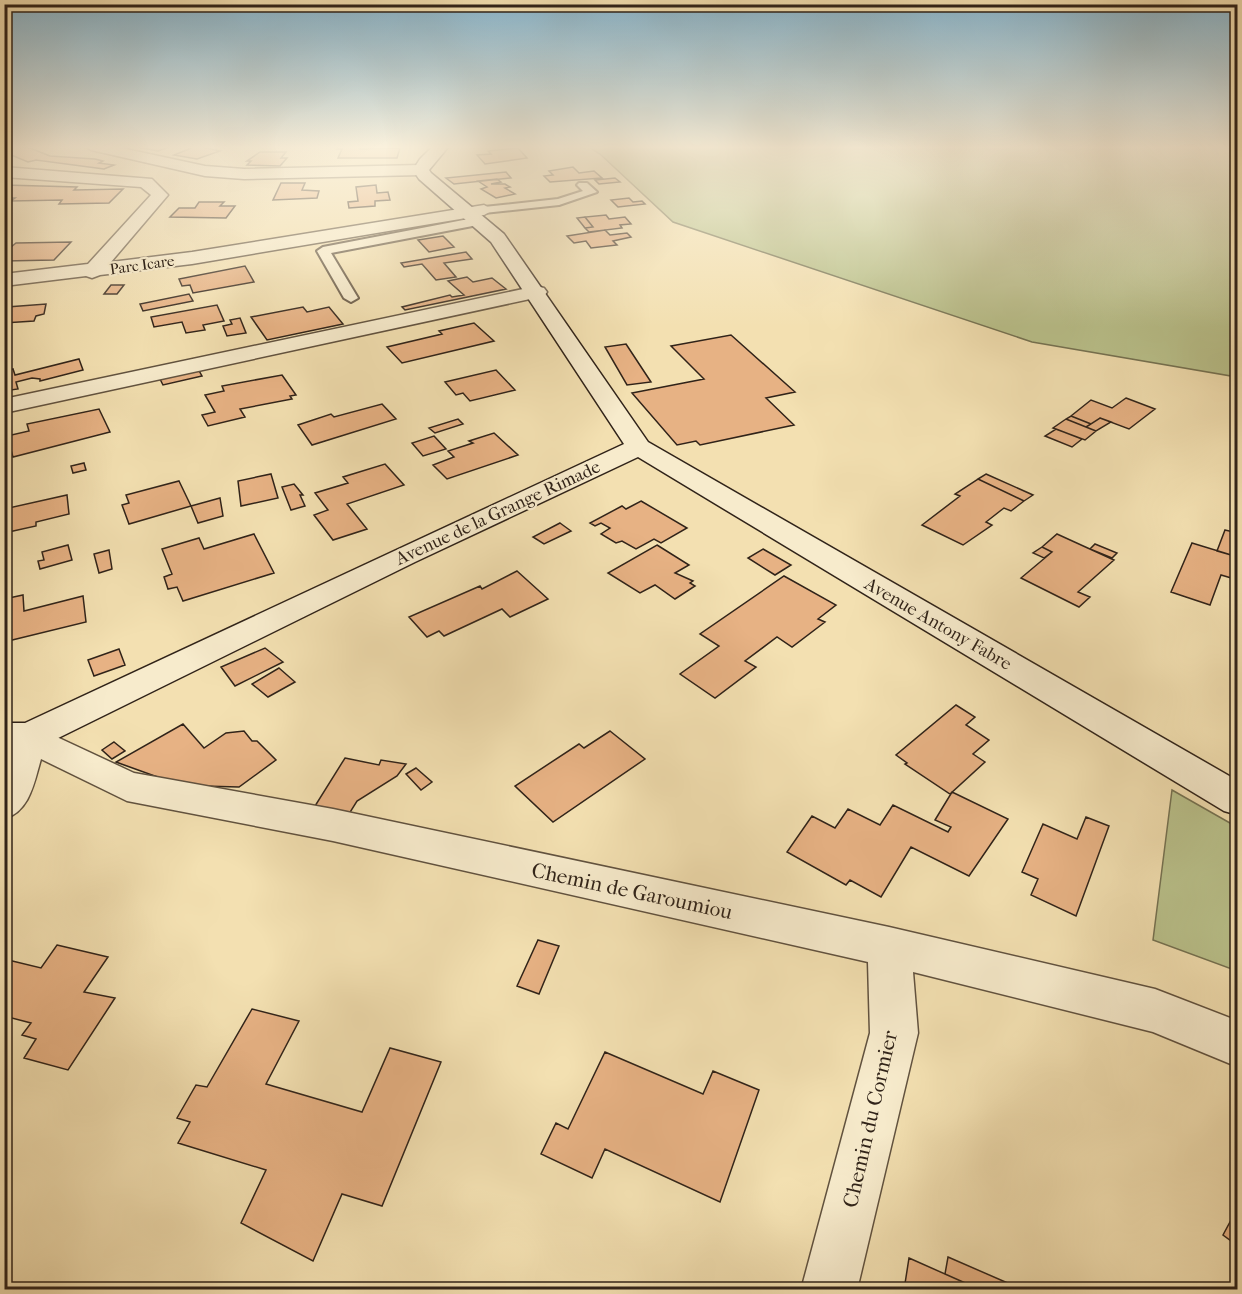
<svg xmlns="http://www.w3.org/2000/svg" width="1242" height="1294" viewBox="0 0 1242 1294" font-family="'IM FELL French Canon',serif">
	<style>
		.green { fill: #bac28c; stroke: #757252; stroke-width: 1.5 }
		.building { fill: #e7b284; stroke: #302319; stroke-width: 1.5 }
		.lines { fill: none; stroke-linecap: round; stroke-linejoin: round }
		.lane-casing { stroke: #61523f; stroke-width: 4 }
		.street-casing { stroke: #61523f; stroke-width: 3 }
		.secondary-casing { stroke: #302319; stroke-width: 3 }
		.lane { fill: #f7ebcc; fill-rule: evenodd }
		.street { fill: #f7ebcc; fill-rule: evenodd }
		.secondary { fill: #f7ebcc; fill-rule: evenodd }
		.labels { text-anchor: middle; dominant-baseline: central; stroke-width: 4.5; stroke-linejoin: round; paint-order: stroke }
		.far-street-label { font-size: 15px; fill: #302319; stroke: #f7ebcc }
		.street-label { font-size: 18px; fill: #302319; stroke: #f7ebcc }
		.near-street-label { font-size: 21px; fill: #302319; stroke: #f7ebcc }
	</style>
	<rect width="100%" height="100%" fill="#f3e0b1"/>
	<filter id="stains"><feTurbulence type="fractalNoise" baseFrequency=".00333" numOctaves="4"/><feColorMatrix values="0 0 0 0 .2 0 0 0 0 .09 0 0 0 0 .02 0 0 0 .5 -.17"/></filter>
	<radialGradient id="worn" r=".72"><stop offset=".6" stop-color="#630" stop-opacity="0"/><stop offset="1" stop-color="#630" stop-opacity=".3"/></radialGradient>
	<path class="green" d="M587 146H1237V377L1032 342 673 222 600 154Z
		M1172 790 1237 827V971L1153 940Z"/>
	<path class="building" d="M4 146 30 148 50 156 95 159 103 161 99 163 114 165 104 169 36 160 28 162 4 152Z
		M132 146H171L158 151Z
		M188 146H198L220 151 197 159 174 155 194 147Z
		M339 146H361L360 149 400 148 397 158H338L342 149H337Z
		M518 148 527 158 485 164 477 155 491 154 488 151Z
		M260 152H286L281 158H287L280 166 247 165 251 161H247Z
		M573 167 579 173 594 171 602 178 550 182 544 176 553 175 549 171Z
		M506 172 511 178 454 184 446 178Z
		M615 178 620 182 599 184 595 180Z
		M497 179 501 182 491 184H505L510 187 505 188 515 194 496 198 481 189 487 187 478 181Z
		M281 183H305L302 190 319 191 317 198 273 200Z
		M4 185 77 187 74 190 123 189 109 203 59 204 62 200 11 201 15 198H4Z
		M376 185 377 193 388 192 390 200 375 201V206L349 208 348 202 358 201 356 187Z
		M629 198 633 202 642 201 645 204 618 207 611 200Z
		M199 202H224L220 206H235L226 218 170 217 179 208H195Z
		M606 215 609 219 625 217 631 224 620 225 622 228 589 232 585 228 593 227 585 217Z
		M585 217 593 227 585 228 577 218Z
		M605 230 610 235 627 233 631 237 613 241 617 245 591 248 586 241 574 243 567 236Z
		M443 236 454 247 429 252 418 240Z
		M71 242 54 260 4 261V247H11L16 243Z
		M466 252 472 259 444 263 456 277 436 280 422 264 404 267 401 263Z
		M245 266 254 282 193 293 190 285 182 286 179 279Z
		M467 277 473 282 492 278 506 289 405 310 402 307 450 295 452 297 464 295 448 281Z
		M111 285H124L117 294H104Z
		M189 294 193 301 143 311 140 304Z
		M46 304 44 314 36 316 34 321 4 323 7 307Z
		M217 305 224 321 203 325 205 330 186 333 182 322 154 327 151 317Z
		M303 307 307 312 329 307 343 324 267 340 251 317Z
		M240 318 246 333 227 336 223 326 232 324 230 320Z
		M474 323 494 341 402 363 387 347 442 334 439 331Z
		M731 335 795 392 766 398 794 425 700 445 696 441 677 445 632 393 704 379 671 346Z
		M626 344 651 382 627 385 605 347Z
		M79 359 83 370 40 381V379L32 378 16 382 18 389 4 391V371L13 369 15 375Z
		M198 369 202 376 163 385 159 377Z
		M496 370 515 390 470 401 463 393 456 395 445 382Z
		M282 375 296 395 290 396 292 399 240 409 245 417 208 426 202 415 215 412 205 395 224 391 222 386Z
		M1126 398 1155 409 1129 429 1100 418 1091 424 1071 416 1091 400 1112 408Z
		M382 404 396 419 312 445 298 425 331 414 334 417Z
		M99 409 110 432 13 457 7 436 29 431 27 424Z
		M1071 416 1091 424 1086 427 1066 419Z
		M1100 418 1111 422 1096 431 1086 427Z
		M458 419 463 424 435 433 429 428Z
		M1066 419 1096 431 1085 440 1053 428Z
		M1056 429 1082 439 1072 447 1045 436Z
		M494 433 518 455 447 479 433 465 454 457 448 451 473 443 469 441Z
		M434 436 446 449 423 456 412 443Z
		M84 463 86 470 73 473 71 466Z
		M385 464 404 485 347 504 367 529 333 540 314 515 328 510 315 493 348 483 343 477Z
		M271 474 278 498 241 506 238 481Z
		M986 474 1033 495 1024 501 978 479Z
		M978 479 1024 501 1011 511 1004 508 986 522 992 525 963 545 922 525 960 496 955 494Z
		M179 481 191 506 129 524 122 505 129 503 126 495Z
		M294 484 303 495H300L305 506 291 510 282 487Z
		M67 495 69 514 36 522V526L4 533V509Z
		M220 498 223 516 198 523 191 506Z
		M641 501 687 528 661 543 654 539 636 549 622 541 616 543 601 534 610 528 601 523 595 526 590 523 622 506 626 509Z
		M560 523 571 531 544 544 533 537Z
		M1225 530 1238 533V557L1217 551Z
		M254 534 274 573 183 601 177 587 168 589 164 577 172 574 162 549 199 538 204 549Z
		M1057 534 1114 560 1078 592 1090 597 1079 607 1021 578 1052 552 1042 547Z
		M1192 543 1238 557V580L1221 575 1210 605 1171 592Z
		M1095 544 1117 553 1112 558 1090 549Z
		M68 545 72 560 40 569 38 561 44 560 42 552Z
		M657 545 689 565 675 573 693 581 690 583 695 586 675 599 655 585 640 593 608 573Z
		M1042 547 1052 552 1044 558 1033 553Z
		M763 549 791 565 775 575 748 558Z
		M109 550 112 569 99 573 94 554Z
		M517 571 548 599 510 617 502 609 444 636 439 631 427 637 409 617 480 586 482 589Z
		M784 576 836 605 818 619 825 622 792 647 777 637 745 661 756 667 715 698 680 674 719 646 700 634Z
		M23 595 24 611 83 596 86 622 4 642V599Z
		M265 648 283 662 235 686 221 667Z
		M119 649 125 665 94 676 88 660Z
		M279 668 295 682 268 697 252 684Z
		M956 705 975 717 966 725 989 740 973 754 985 762 950 794 905 764 907 763 896 755Z
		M183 724 204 748 226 733 244 731 252 741H257L276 760 239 787 202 786 163 779 116 762Z
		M610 731 645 759 553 822 515 786 579 744 584 748Z
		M114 742 125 751 112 759 102 750Z
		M345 758 379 765 381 760 406 764 397 776 357 801 349 814 315 806Z
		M416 768 432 782 421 790 406 774Z
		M952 792 1008 819 969 876 911 847 881 897 850 880 846 885 787 852 812 816 835 828 848 809 880 825 893 805 948 832 951 827 935 820Z
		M1086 817 1109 826 1076 916 1031 895 1038 879 1022 872 1043 824 1077 839Z
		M538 940 559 946 539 994 517 986Z
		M57 945 108 957 84 992 115 998 68 1070 24 1058 36 1039 22 1035 31 1023 4 1016V959L41 968Z
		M252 1009 299 1021 266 1084 362 1112 390 1048 441 1062 382 1206 342 1194 313 1261 241 1223 266 1170 178 1143 190 1122 177 1118 196 1085 207 1087Z
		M605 1052 703 1094 713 1071 759 1090 720 1202 605 1149 592 1178 541 1154 556 1123 568 1129Z
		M1238 1207V1246L1223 1235Z
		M948 1257 1010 1284 1009 1290H981L945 1274Z
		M909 1258 981 1290H904Z"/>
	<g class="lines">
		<g class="lane-casing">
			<path id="lane" d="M579 183H587L597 192 559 205 484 213 478 210 484 207 558 199 583 191 577 185Z
				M479 217 483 218V224L331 253 358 298 351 302 344 298 317 251 323 247Z"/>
		</g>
		<g class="street-casing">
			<path id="street" d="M84 146H112L205 166 244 169 421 165 429 170 421 175 244 179 205 176 91 150Z
				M4 167 152 179 168 195 111 262 192 252 484 205 493 210 484 215 192 264 100 275 92 278 86 276 4 286V274L88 264 151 195 141 187 4 177Z
				M537 286 544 288 547 292 544 296 4 413V399Z
				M29 724 134 773 333 809 889 927 1155 989 1238 1021V1067L1153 1032 913 972 918 1033 857 1290H801L870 1033 868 962 333 841 127 801 41 759C34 783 30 811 4 819V757L16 728Z"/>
		</g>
		<g class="secondary-casing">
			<path id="secondary" d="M433 146H449L429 170 431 173 504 234 648 442 1238 781V815L1224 811 638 457 415 562 42 746 29 750 4 749V723H25L624 444 491 242 419 179 413 170 420 159Z"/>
		</g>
		<use href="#lane" class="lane"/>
		<use href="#street" class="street"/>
		<use href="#secondary" class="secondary"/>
	</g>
	<linearGradient id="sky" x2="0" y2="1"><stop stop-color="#89b8d1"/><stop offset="0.45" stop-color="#faf1dc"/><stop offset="1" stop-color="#faf1dc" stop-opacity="0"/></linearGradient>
	<rect width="1242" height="327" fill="url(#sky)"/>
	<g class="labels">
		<g class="far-street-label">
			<text transform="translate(142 265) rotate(-8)">Parc Icare</text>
		</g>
		<g class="street-label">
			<text transform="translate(498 513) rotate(-25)">Avenue de la Grange Rimade</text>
			<text transform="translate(938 624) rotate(30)">Avenue Antony Fabre</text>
		</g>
		<g class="near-street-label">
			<text transform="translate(632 891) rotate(12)">Chemin de Garoumiou</text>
			<text transform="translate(870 1119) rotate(-77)">Chemin du Cormier</text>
		</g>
	</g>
	<rect width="1242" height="1294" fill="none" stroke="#f3e0b1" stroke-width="24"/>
	<rect x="6" y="6" width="1230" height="1282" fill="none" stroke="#302319" stroke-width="3"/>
	<rect x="12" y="12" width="1218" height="1270" fill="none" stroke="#302319" stroke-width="1.5"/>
	<rect width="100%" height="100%" filter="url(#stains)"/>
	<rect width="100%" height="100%" fill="url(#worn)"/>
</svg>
